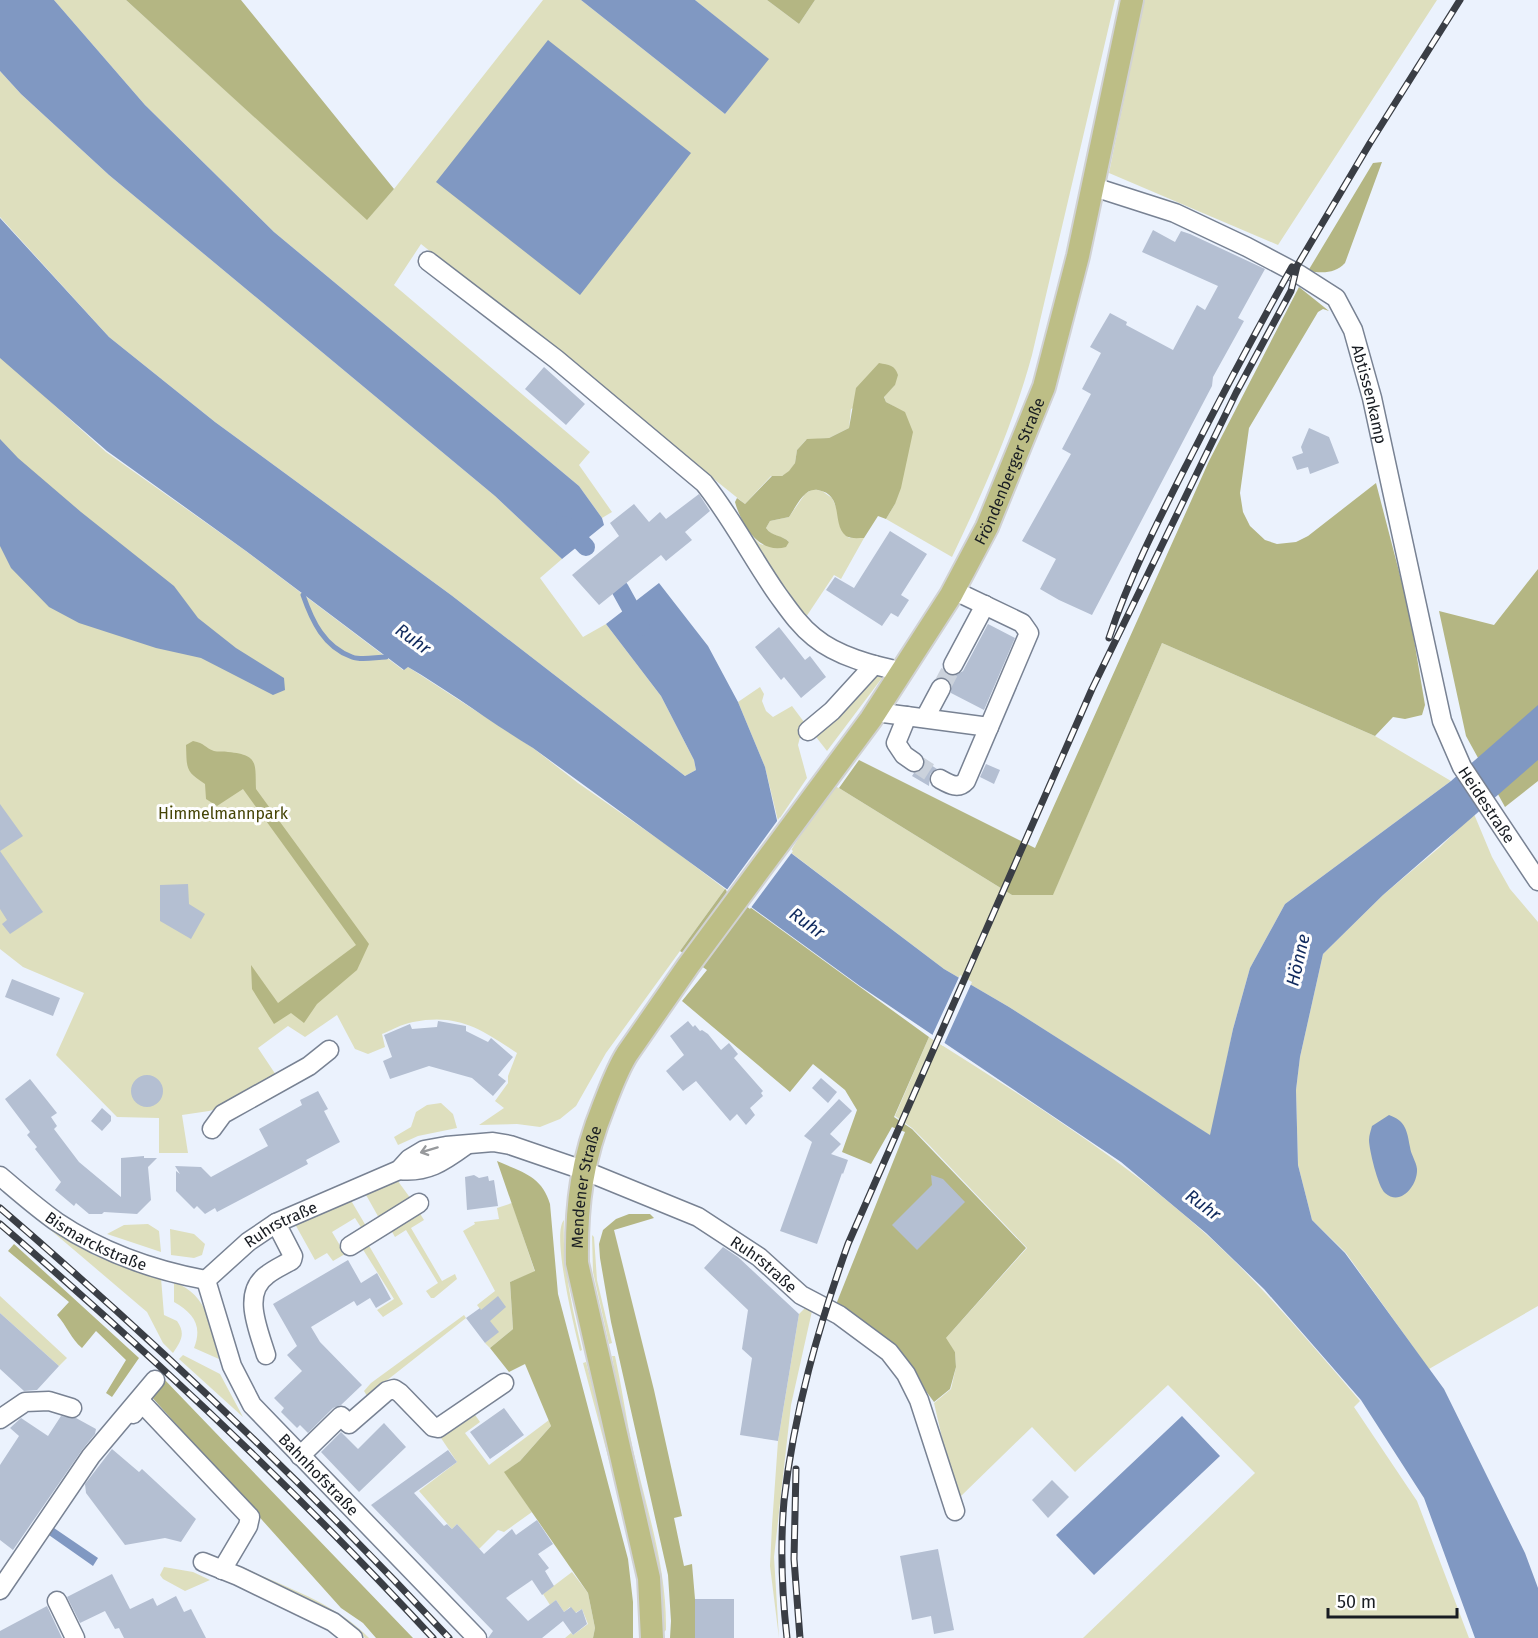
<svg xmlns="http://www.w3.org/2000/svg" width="1538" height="1638" viewBox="0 0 1538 1638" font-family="'Fira Sans',sans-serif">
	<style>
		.green { fill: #dedfbe }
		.forest { fill: #b4b683 }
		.water { fill: #8098c2 }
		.pier { fill: #ebf2fd }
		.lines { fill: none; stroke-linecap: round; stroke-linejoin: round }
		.stream { stroke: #8098c2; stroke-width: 5 }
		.canal { stroke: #8098c2; stroke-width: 18 }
		.building { fill: #b4bfd2 }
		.minor-tunnel { stroke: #cbd2dc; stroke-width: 18; stroke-dasharray: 18 9; stroke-linecap: butt }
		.minor-casing { stroke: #788293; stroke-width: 21 }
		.major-casing { stroke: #d1d2d3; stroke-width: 26 }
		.minor { stroke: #fff; stroke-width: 18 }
		.major { stroke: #bdbe86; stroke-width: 22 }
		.rail-casing { stroke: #3a3e45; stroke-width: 7 }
		.rail { stroke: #fefefe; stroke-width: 4.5; stroke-dasharray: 14; stroke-linecap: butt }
		.oneway { stroke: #97999c }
		.labels { text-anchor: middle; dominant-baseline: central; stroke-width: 6; stroke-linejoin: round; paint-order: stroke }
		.street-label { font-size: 16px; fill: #181c22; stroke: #fefefe }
		.park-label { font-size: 16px; fill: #454405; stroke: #fefefe }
		.water-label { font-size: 18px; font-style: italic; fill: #0e285c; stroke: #fefefe }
	</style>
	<rect width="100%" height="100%" fill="#ebf2fd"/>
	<path class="green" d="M54 0H126L367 219 394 189 543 0H581L725 114 768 59 695 0H767L799 24 815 0H1115L1032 355C1012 428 984 490 952 557L886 519 895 504 893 406 886 402 884 396 895 385 851 409 849 428 829 438 806 440 797 450 795 463 789 472 782 476H771L745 504 421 244 394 285 590 452 579 465 612 512 602 518 579 486 274 232 145 105Z
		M1144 0H1437L1278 245 1109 173Z
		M0 71 21 94 109 175 495 496 562 559 540 578 583 637 606 624 661 696 694 760 696 770 685 776 451 595 215 422 109 337 0 217Z
		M0 356 106 452 243 549 403 670 408 667 533 748 578 783 671 848 725 889 606 1053 576 1106 560 1119 540 1127 517 1124 479 1125 504 1108 495 1101 508 1083V1076L517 1053C481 1029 458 1013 413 1022 402 1024 392 1030 382 1034L385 1047 368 1054 355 1049 337 1015 305 1037 288 1026 258 1048 276 1075 233 1104 209 1111 182 1115 188 1153H159V1118L117 1117 56 1055 84 993 23 967 0 949Z
		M813 489 822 491 832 498 837 509 840 526 849 538H864L841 579 834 575 804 620 769 571 753 537 760 544 777 548 789 542C783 535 773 538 766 528L770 521 789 517 805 494Z
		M1162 643 1375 736 1451 781 1285 904 1250 968 1233 1029 1211 1136 1009 1007 944 969 790 852 831 785 839 788 1012 895 1053 894Z
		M877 672 885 674 827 751 813 733Z
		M760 687 764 694 762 701 766 711 773 717 792 706 804 722 798 745 807 778 778 821 765 767 738 702Z
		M1474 814 1492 857 1510 889 1538 922V1306L1429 1369 1346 1253 1312 1220 1298 1165 1296 1090 1300 1057 1323 954 1383 895 1440 847Z
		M929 1037C1025 1098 1122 1158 1206 1234 1262 1285 1311 1344 1360 1401L1354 1407 1417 1501 1469 1638H1083L1255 1473 1168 1385 1075 1472 1032 1427 960 1497 947 1459 934 1403 951 1389 956 1367 955 1352 945 1339 1027 1248 930 1146 912 1128 895 1116Z
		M441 1103 453 1114 457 1128 418 1136 398 1145 394 1137 411 1127 416 1112 427 1105Z
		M392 1173 411 1199 379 1218 361 1186Z
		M346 1192 366 1226 362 1229 355 1218 332 1232 345 1254 333 1261 327 1253 315 1260 290 1215Z
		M512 1203 535 1272 510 1282 513 1329 490 1348 485 1343 498 1332 477 1305 495 1291 463 1231 475 1224 474 1222 499 1219 497 1208Z
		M419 1212 424 1220 411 1228 442 1281 455 1274 457 1279 434 1298H431L426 1291 438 1283 406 1230 395 1237 391 1230Z
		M564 1220C562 1265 572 1307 582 1350L580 1351C575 1330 551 1234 564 1220Z
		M40 1221 94 1255 161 1278 164 1315 177 1321C186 1334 181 1341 173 1353L163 1343 147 1312Z
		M148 1224 159 1231 161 1252 107 1234 124 1225Z
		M170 1229 194 1234 205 1244 202 1255 194 1258 171 1255Z
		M592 1235 594 1237 597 1280 612 1343 609 1344 593 1272Z
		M368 1244 403 1304 383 1317 377 1310 394 1299 362 1248Z
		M174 1282C210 1296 209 1326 219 1359L194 1348C203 1325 193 1313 174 1302Z
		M0 1296 67 1358 59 1366 0 1313Z
		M806 1307 812 1311 791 1405 774 1557 779 1638 770 1566 772 1525 778 1441 799 1314Z
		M464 1315 466 1318 367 1396 364 1391 371 1383Z
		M183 1355 220 1374 243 1417 179 1359Z
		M612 1356H615C622 1387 626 1419 633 1450 647 1510 667 1568 666 1630L664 1632 655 1553 626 1435Z
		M586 1362 626 1512 621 1505 583 1363Z
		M473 1412 480 1422 465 1433 489 1465 549 1420 551 1426 520 1461 505 1472 532 1512 504 1532 498 1530 479 1549 457 1524 452 1529 419 1491 457 1462 439 1435Z
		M164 1567 193 1572 210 1580 185 1591 163 1579 160 1575Z
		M245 1568C287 1588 337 1604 369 1638H365C338 1607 282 1588 245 1570Z
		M572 1572 588 1593 595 1628 593 1638H565L571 1633 573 1635 588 1624 582 1609 575 1613 570 1607 564 1612 556 1600 550 1605 543 1594Z"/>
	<path class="forest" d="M126 0H241L394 189 367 220Z
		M767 0H815L799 24Z
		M1382 162 1345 263C1335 274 1322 273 1308 271L1373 163Z
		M1299 287 1329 311 1323 309 1318 312 1249 428 1240 493 1243 512 1250 526 1265 540 1277 544 1296 542 1308 536 1376 483 1409 610 1425 705 1422 715 1405 719 1393 717 1375 736 1162 643 1053 895H1012L839 788 859 760 1035 848 1209 461Z
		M879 363C889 365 895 365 898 375L895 385 884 397 886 402 905 412 913 432 901 488 895 504 886 519 878 516 864 538C858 538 851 539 846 536 831 524 845 495 818 490 804 487 796 507 789 517L770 521 766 528C772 537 783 535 789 542L786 547C759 555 741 524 735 502L737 498 745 504 772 476H782L789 471 795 463 797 450 807 439 829 438 849 428 856 388Z
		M1538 569V781L1505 807 1466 736 1439 611 1494 625Z
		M193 741C205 743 205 748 214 751 217 752 224 751 228 752 259 755 255 763 256 789L369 944 357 970 317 1004 304 1023 291 1013 274 1024 252 989 251 965 278 1003 356 945 243 789 217 806 206 799 205 784C185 771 187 769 186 745Z
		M725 889 929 1037 894 1117 912 1129 1026 1248 946 1338 955 1352 956 1367 950 1389 934 1402 894 1348 835 1307 905 1132 892 1127 871 1164 842 1152 857 1110 845 1090 813 1064 790 1092 682 1001 707 970 680 951Z
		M497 1161C522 1172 542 1176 550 1204L558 1294 628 1559 633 1602V1638H593L595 1628 588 1593 504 1472 520 1461 551 1426 525 1364 509 1372 490 1348 513 1329 510 1282 535 1271Z
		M629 1214H650L654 1218 614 1230 654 1390 682 1516 674 1518 684 1566 692 1564 695 1599V1638H670L671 1621 668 1575 611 1322 600 1258 599 1244 603 1230 616 1219Z
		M14 1244 139 1358 112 1397 106 1393 126 1360 96 1331 82 1348C71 1339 67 1326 57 1315L69 1302 8 1251Z
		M163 1378 413 1638H376L363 1623 341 1608 149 1394Z"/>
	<path class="water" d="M0 0H54L145 105 274 232 579 486 602 518 604 525 562 559 495 496 109 175 21 94 0 71Z
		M581 0H695L769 59 725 114Z
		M548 40 691 153 580 295 436 182Z
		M0 218 109 337 215 422 451 595 685 776 696 770 694 760 661 696 606 624 659 583 708 646 738 702 765 767 783 847 944 969 1009 1007 1210 1135 1233 1029 1250 968 1285 904 1451 781 1538 705V760L1383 895 1323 954 1300 1057 1296 1090 1298 1165 1312 1220 1345 1253 1444 1389 1525 1553 1538 1588V1638H1475L1424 1498 1361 1400 1264 1289 1206 1233 1121 1162 860 986 533 748C490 722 451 692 408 667L404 670 246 551 107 451 0 358Z
		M0 439 18 458 81 512 174 586 198 618 236 648 284 678 285 690 273 695 201 658 156 648 79 623 49 607 11 568 0 546Z
		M1389 1115C1406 1121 1407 1131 1410 1147 1411 1155 1416 1161 1417 1169 1418 1185 1401 1207 1385 1193 1378 1187 1369 1149 1369 1140 1369 1135 1371 1130 1372 1126Z
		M1182 1416 1220 1456 1094 1575 1056 1535Z
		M51 1526 98 1558 93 1566 46 1533Z"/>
	<path class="pier" d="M780 817 786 845 793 851 750 909 726 891Z
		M960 975 972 982 943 1046 931 1038Z"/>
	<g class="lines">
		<path class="stream" d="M303 595C312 621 324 647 352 657 362 661 376 657 386 657"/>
		<path class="canal" d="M565 525 586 547
			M620 589 641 627"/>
	</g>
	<path class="building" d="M1153 230 1175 242 1181 231 1190 234 1265 269 1238 318 1244 321 1213 377 1212 386 1092 615 1059 600 1040 589 1056 559 1022 541 1071 454 1062 449 1091 394 1082 389 1101 353 1090 347 1110 313 1127 322 1126 325 1173 350 1197 305 1205 310 1218 286 1142 252Z
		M544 367 585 404 566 425 525 389Z
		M1309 428 1329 437 1339 463 1310 474 1308 467 1297 470 1292 457 1303 453 1301 447Z
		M699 494 710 511 685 532 692 540 666 561 661 555 599 605 572 575 619 536 610 523 634 504 649 522 660 512 666 519Z
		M890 531 927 554 901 595 909 600 898 617 891 613 882 626 826 590 835 577 854 588Z
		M988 624 1015 638 984 710 951 693V683L942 677 945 672 954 676 963 671Z
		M779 627 805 660 810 656 826 677 801 698 784 677 781 680 755 647Z
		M925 761 937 769 930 774 929 786 912 776 914 773 923 769Z
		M986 764 1000 770 994 784 980 777Z
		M0 804 23 836 0 851 43 912 10 934 2 924 7 920 0 909Z
		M188 884 189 904 205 914 191 939 160 921V885Z
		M12 979 60 998 53 1016 5 997Z
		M438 1021 466 1026V1031L488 1042 491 1038 513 1057 498 1075 506 1081 493 1096 472 1078 429 1066 390 1079 383 1061 392 1057 384 1035 410 1024 412 1029 437 1027Z
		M688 1021 693 1027 695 1025 700 1031 702 1030 708 1034 721 1050 729 1043 738 1054 734 1058 763 1091 761 1093 763 1096 750 1108 755 1115 746 1125 737 1114 730 1121 696 1081 683 1091 666 1071 684 1055 670 1036Z
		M131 1091a16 16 0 1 1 32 0a16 16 0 1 1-32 0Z
		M821 1078 837 1092 828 1103 812 1088Z
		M30 1079 57 1113 51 1117 57 1126 54 1129 79 1162 121 1197V1158L144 1156V1158H157L148 1167 151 1200 137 1214 104 1212 102 1214H89L76 1203 74 1206 55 1190 61 1182 35 1149 37 1147 27 1135 30 1132 5 1099Z
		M318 1091 328 1109 324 1111 340 1142 306 1160 308 1164 217 1212 215 1208 205 1214 197 1206 194 1209 176 1191V1171L180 1174 175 1166 201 1167 211 1177 268 1146 259 1129 302 1105 300 1100Z
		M839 1099 852 1111 830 1134 841 1144 831 1154 848 1160 843 1174 842 1173 817 1244 780 1231 812 1142 804 1136Z
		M102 1108 111 1116V1121L102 1131 91 1121Z
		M474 1175 479 1178 488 1176 489 1181 494 1180 498 1206 467 1210 465 1177Z
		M931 1175 943 1179 965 1202 917 1250 892 1225 932 1185Z
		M723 1247 738 1257 799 1314 778 1441 740 1435 752 1358 742 1349 748 1310 704 1268Z
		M348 1260 361 1283 377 1273 391 1299 376 1308 370 1298 357 1306 354 1301 311 1327 320 1342 362 1385 341 1405 333 1408 308 1433 300 1425 297 1428 281 1412 284 1408 274 1398 302 1371 287 1355 297 1346 273 1304Z
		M498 1296 506 1307 490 1321 499 1332 485 1343 466 1318 480 1308 481 1310Z
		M0 1313 59 1366 37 1390 24 1391 0 1369Z
		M504 1408 524 1435 490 1459 470 1432Z
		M61 1416 76 1418 96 1429 95 1434 82 1450 13 1550 0 1540V1465L19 1436 10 1428 21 1418 48 1436Z
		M384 1423 406 1447 359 1492 321 1452 341 1432 358 1449Z
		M112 1449 139 1472 142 1469 196 1519 181 1542 165 1538 125 1545 86 1493 85 1484Z
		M448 1450 457 1462 414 1493 444 1526 447 1524 452 1529 457 1524 484 1554 512 1529 516 1535 537 1520 553 1544 538 1554 549 1568 545 1571 554 1586 542 1595 532 1580 506 1598 528 1621 556 1600 564 1612 571 1607 576 1613 582 1609 587 1624 573 1635 563 1621 542 1638H488L493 1631 371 1505Z
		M1052 1480 1069 1497 1048 1518 1032 1500Z
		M938 1549 954 1630 934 1634 931 1616 912 1620 900 1556Z
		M112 1574 130 1609 153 1598 157 1606 176 1596 184 1612 191 1609 206 1638H124L119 1628 115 1629 105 1611 80 1623 67 1597Z
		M695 1599H734V1638H695Z
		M47 1606 62 1638H0V1631Z"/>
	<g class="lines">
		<path class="minor-tunnel" d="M941 688 953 665
			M914 762 940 779"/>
		<g class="minor-casing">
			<g id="minor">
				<path id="s1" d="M1094 187 1175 213 1247 247 1300 275 1336 298 1353 330 1372 398 1442 721 1462 767 1538 881"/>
				<path d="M428 261 556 359 704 483C732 518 752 558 778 595 789 610 799 625 814 637 838 657 873 665 903 672"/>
				<path d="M953 665 985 605"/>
				<path d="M876 712 989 727"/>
				<path d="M907 716 896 743 904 755 914 762"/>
				<path d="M925 718 941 688"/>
				<path d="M808 731 832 711 874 665"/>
				<path d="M940 779C949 784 958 790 966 781L1029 633 1022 623 953 590"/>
				<path d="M212 1129 223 1114 309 1066 329 1050"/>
				<path d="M399 1170C427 1173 443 1162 465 1146"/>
				<path id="s2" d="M0 1176C19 1192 37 1208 57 1222 103 1253 153 1270 206 1280"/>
				<path d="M350 1246 419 1203"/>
				<path id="s3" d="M206 1280 248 1242 276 1223 399 1170 409 1159 424 1150 446 1146 493 1142 510 1145 583 1170 698 1217 759 1257 801 1295 839 1315 889 1352 906 1374 919 1400 955 1511"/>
				<path id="s4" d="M206 1280 232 1366 252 1405 477 1638"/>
				<path d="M266 1355C259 1331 241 1293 267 1275 274 1269 284 1265 292 1260L293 1256 276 1223"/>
				<path d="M133 1414 142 1403 250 1517 248 1526 222 1570"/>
				<path d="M0 1419 25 1402 49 1401 72 1408"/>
				<path d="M300 1456 341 1416 349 1424 387 1391 394 1389 400 1393 433 1427 438 1428 504 1383"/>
				<path d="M203 1562 238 1576 333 1622 353 1638"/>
				<path d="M0 1590 91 1456 155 1380"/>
				<path d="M57 1601 75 1638"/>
			</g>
		</g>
		<g class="major-casing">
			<g id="major">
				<path id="s5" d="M652 1638 649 1578 577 1263C576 1204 582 1159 604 1105 611 1087 617 1070 627 1054L688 966 871 719 951 595 987 527 1044 387 1078 256 1132 0"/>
			</g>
		</g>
		<use href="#minor" class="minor"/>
		<use href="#major" class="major"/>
		<g class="rail-casing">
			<path id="rail" d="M1109 638C1130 575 1159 519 1189 460 1222 395 1256 331 1292 267
				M0 1208C157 1343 308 1487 449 1638
				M0 1224C151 1354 298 1492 433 1638
				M796 1469 794 1559 800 1638
				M787 1638C782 1593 780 1546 784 1501 794 1412 818 1328 848 1244L1092 689 1236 393 1291 291 1297 266 1370 143 1460 0"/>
		</g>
		<use href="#rail" class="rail"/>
	</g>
	<defs><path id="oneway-shaft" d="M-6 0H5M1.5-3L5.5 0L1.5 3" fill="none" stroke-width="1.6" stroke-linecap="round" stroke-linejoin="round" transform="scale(1.5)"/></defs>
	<use class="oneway" href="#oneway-shaft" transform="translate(429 1150) rotate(163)"/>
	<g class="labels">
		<g class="street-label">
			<text stroke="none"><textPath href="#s1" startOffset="370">Abtissenkamp</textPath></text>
			<text stroke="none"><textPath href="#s5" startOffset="1300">Fröndenberger Straße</textPath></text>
			<text stroke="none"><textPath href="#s1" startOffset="800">Heidestraße</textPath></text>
			<text stroke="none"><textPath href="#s5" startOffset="460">Mendener Straße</textPath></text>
			<text stroke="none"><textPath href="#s3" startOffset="94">Ruhrstraße</textPath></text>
			<text stroke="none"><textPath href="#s2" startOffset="117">Bismarckstraße</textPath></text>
			<text stroke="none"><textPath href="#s3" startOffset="626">Ruhrstraße</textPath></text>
			<text stroke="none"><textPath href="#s4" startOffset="230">Bahnhofstraße</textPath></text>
		</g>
		<g class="park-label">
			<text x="223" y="813">Himmelmannpark</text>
		</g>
		<g class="water-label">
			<text transform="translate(413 639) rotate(36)">Ruhr</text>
			<text transform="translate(807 923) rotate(36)">Ruhr</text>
			<text transform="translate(1298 960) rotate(-77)">Hönne</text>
			<text transform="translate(1203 1205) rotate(37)">Ruhr</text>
		</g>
	</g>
	<path d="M1328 1608v9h129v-9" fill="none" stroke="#181c22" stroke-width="3"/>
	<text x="1337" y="1608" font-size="18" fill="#181c22" stroke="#fefefe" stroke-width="4.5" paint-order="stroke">50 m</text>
</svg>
